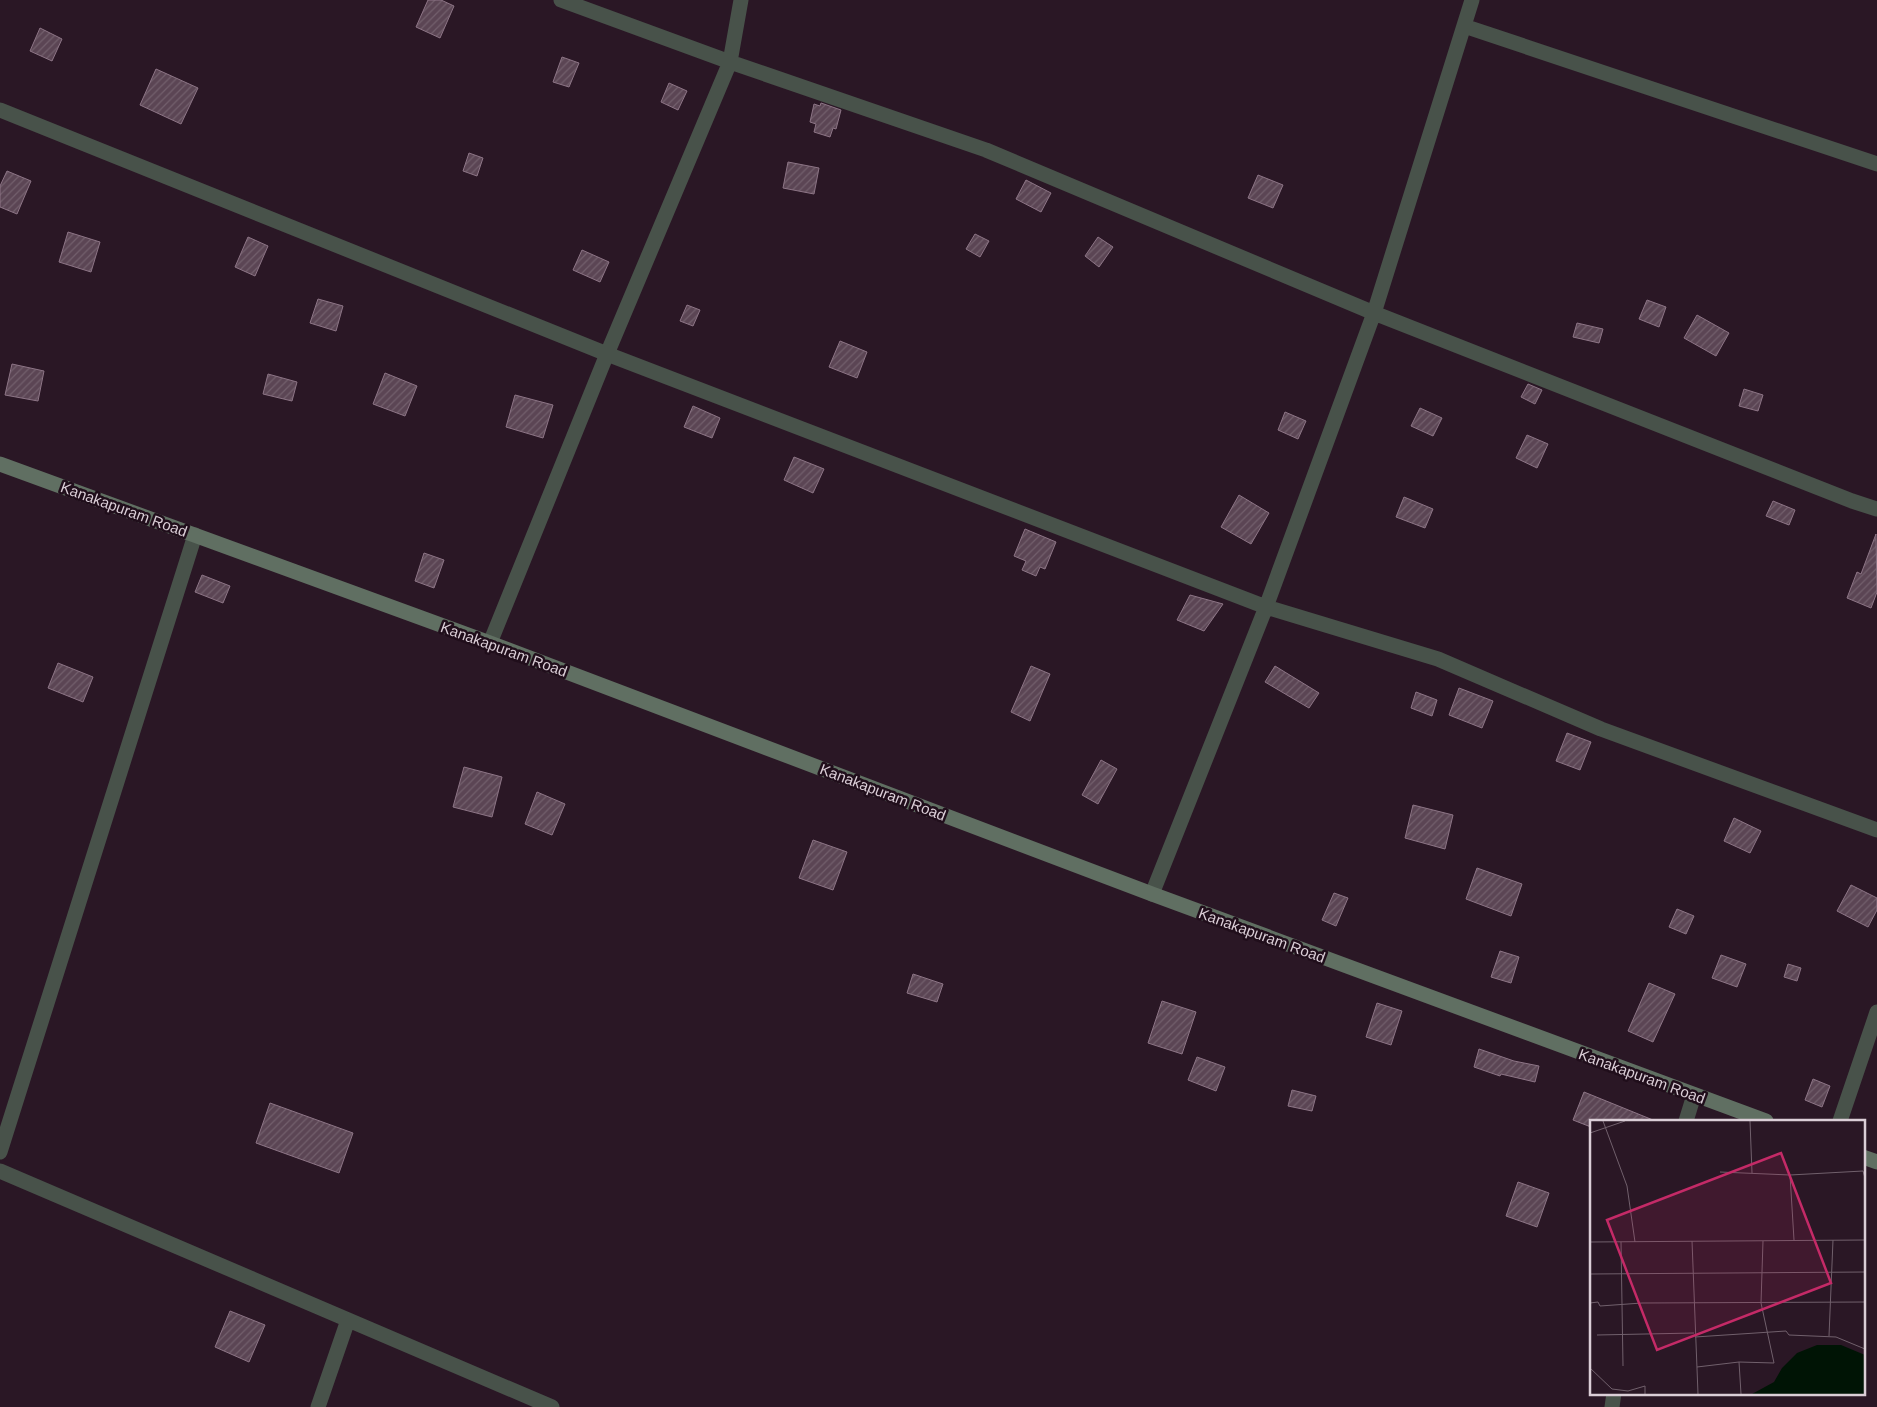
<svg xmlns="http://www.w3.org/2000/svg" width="1877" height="1407" viewBox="0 0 1877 1407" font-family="Helvetica,sans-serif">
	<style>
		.building { fill: url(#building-hatch); stroke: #8d7586 }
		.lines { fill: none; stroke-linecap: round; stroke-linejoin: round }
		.street { stroke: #48524a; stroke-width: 15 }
		.secondary { stroke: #606f62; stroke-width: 15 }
		.labels { text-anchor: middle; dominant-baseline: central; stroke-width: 5; stroke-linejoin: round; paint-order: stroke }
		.street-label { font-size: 15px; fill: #dbced7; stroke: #200e1b }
		.inset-road { fill: none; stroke: #71606c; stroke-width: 1 }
		.view { fill: #c42a67; fill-opacity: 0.15; stroke: #c42a67; stroke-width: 2.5 }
		.inset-edge { fill: none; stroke: #dbced7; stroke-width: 2.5 }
	</style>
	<defs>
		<pattern id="building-hatch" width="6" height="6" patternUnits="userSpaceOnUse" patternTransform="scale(1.25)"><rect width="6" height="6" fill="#5b4554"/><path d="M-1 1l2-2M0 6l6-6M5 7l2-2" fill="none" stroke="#725f6c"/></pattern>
	</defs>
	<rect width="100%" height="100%" fill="#2a1725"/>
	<path class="building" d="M428 0H441L454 6 440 38 416 27Z
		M40 28 62 39 52 61 30 51Z
		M562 57 579 63 569 87 553 82Z
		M156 69 198 88 181 124 140 105Z
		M669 83 687 91 678 110 661 102Z
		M821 103 841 110 836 129 833 128 830 137 814 132 816 124 810 122 814 104 820 106Z
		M469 153 483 158 477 176 463 171Z
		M788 162 819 168 814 194 783 188Z
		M7 171 31 181 17 214 0 207V186Z
		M1258 175 1283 185 1273 208 1248 198Z
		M1026 180 1051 193 1041 212 1016 199Z
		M68 232 100 242 91 272 59 262Z
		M975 234 989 241 980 257 966 249Z
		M248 237 268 246 255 276 235 267Z
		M1098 237 1113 247 1099 267 1085 256Z
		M582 250 609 262 600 282 573 270Z
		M318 299 343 306 336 331 310 323Z
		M1647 300 1666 307 1659 327 1639 319Z
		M687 305 700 310 693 326 680 321Z
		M1697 315 1729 333 1716 356 1684 338Z
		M1577 323 1603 329 1599 343 1573 337Z
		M840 341 867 352 857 378 829 367Z
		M12 364 44 371 38 401 5 395Z
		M385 373 417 386 405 416 373 404Z
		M268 374 297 382 292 401 263 394Z
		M1528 384 1542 390 1535 404 1521 397Z
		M1744 389 1763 395 1758 411 1739 406Z
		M515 395 553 405 543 438 506 427Z
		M693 406 720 418 712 438 684 427Z
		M1420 408 1442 418 1433 436 1411 426Z
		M1285 412 1306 421 1298 439 1278 430Z
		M1527 435 1548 444 1537 468 1516 458Z
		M794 457 824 469 813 493 784 480Z
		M1239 495 1269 513 1251 544 1221 527Z
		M1404 497 1433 509 1425 528 1396 517Z
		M1773 501 1795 510 1789 525 1766 516Z
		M1025 529 1056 542 1045 569 1040 567 1036 576 1022 570 1026 561 1014 556Z
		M1876 534 1877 592 1871 608 1847 598 1857 572 1861 574Z
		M424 553 444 560 434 588 415 581Z
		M202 575 230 586 223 603 195 592Z
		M1190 595 1223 604 1204 631 1177 620Z
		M58 663 93 677 83 702 48 688Z
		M1031 666 1050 674 1030 721 1011 712Z
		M1275 666 1319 693 1309 708 1265 682Z
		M1459 688 1493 701 1482 728 1449 715Z
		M1416 692 1437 700 1432 716 1411 708Z
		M1567 733 1591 742 1580 770 1556 761Z
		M1101 760 1117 769 1098 804 1082 795Z
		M464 767 502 777 492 817 453 807Z
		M537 792 565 804 552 835 525 824Z
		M1413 805 1453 815 1445 849 1405 838Z
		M1734 818 1761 831 1750 853 1724 841Z
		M813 840 847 852 833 890 799 878Z
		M1477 868 1522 884 1511 916 1466 899Z
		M1851 885 1877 898V910L1868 927 1837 911Z
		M1334 893 1348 898 1336 926 1322 920Z
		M1677 909 1694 916 1686 934 1669 927Z
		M1500 951 1519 957 1511 983 1491 977Z
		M1721 955 1746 964 1737 987 1712 978Z
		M1788 964 1801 968 1797 981 1784 977Z
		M913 974 943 984 937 1002 907 993Z
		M1649 983 1675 994 1653 1042 1628 1031Z
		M1162 1001 1196 1012 1182 1054 1148 1043Z
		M1377 1003 1402 1011 1391 1045 1366 1037Z
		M1479 1049 1514 1061 1539 1066 1535 1082 1501 1074 1500 1076 1474 1067Z
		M1197 1057 1225 1067 1216 1091 1188 1080Z
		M1813 1079 1830 1086 1822 1107 1805 1100Z
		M1292 1090 1316 1096 1312 1111 1288 1106Z
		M1584 1092 1653 1120V1121H1591V1127L1573 1120Z
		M270 1103 353 1133 339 1173 256 1143Z
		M1518 1182 1549 1193 1537 1227 1506 1216Z
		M230 1311 265 1325 249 1362 215 1347Z"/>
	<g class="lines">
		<path class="street" d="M561 0 730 62 986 150 1374 313 1852 501 1877 509
			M1464 26 1877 164
			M0 110 607 354 1266 607 1438 659 1601 729 1877 830
			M490 643 607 354 730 62 741 0
			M1152 894 1266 607 1374 313 1472 0
			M1686 1121 1694 1095
			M1840 1121 1877 1012
			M0 1152 195 535
			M0 1171 552 1407
			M318 1407 348 1320
			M1612 1407 1614 1393"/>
		<path class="secondary" d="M0 464 490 643 1152 894 1766 1121
			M1863 1157 1877 1162"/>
	</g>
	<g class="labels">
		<g class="street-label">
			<text transform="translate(124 509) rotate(20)">Kanakapuram Road</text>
			<text transform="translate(504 649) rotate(20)">Kanakapuram Road</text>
			<text transform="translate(883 792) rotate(21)">Kanakapuram Road</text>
			<text transform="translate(1262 935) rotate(20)">Kanakapuram Road</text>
			<text transform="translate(1642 1076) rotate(20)">Kanakapuram Road</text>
		</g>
	</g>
	<g transform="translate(1590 1120)">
		<rect width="275" height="275" fill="#2a1725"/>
		<path d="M227 225H251L275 235V274H162L184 262 192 248 207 233Z" fill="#001405"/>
		<path class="inset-road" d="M13 1 37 66 45 122M160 1 162 53M0 13 35 1M130 52 200 55 273 51 275 58M200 55 204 120M102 121 108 274M0 122 275 120M31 122 33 246M0 154 275 152M0 183 8 182 10 186 52 183 275 182M7 215 104 213M239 216 243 120M105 217 196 211 199 215 246 217 275 229M149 242 151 274M107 247 149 242 184 243 171 183 173 121M0 248 22 269 38 271 55 266V274"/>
		<path class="view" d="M191 33 241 163 67 230 17 100Z"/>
		<rect width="275" height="275" class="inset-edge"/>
	</g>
</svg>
